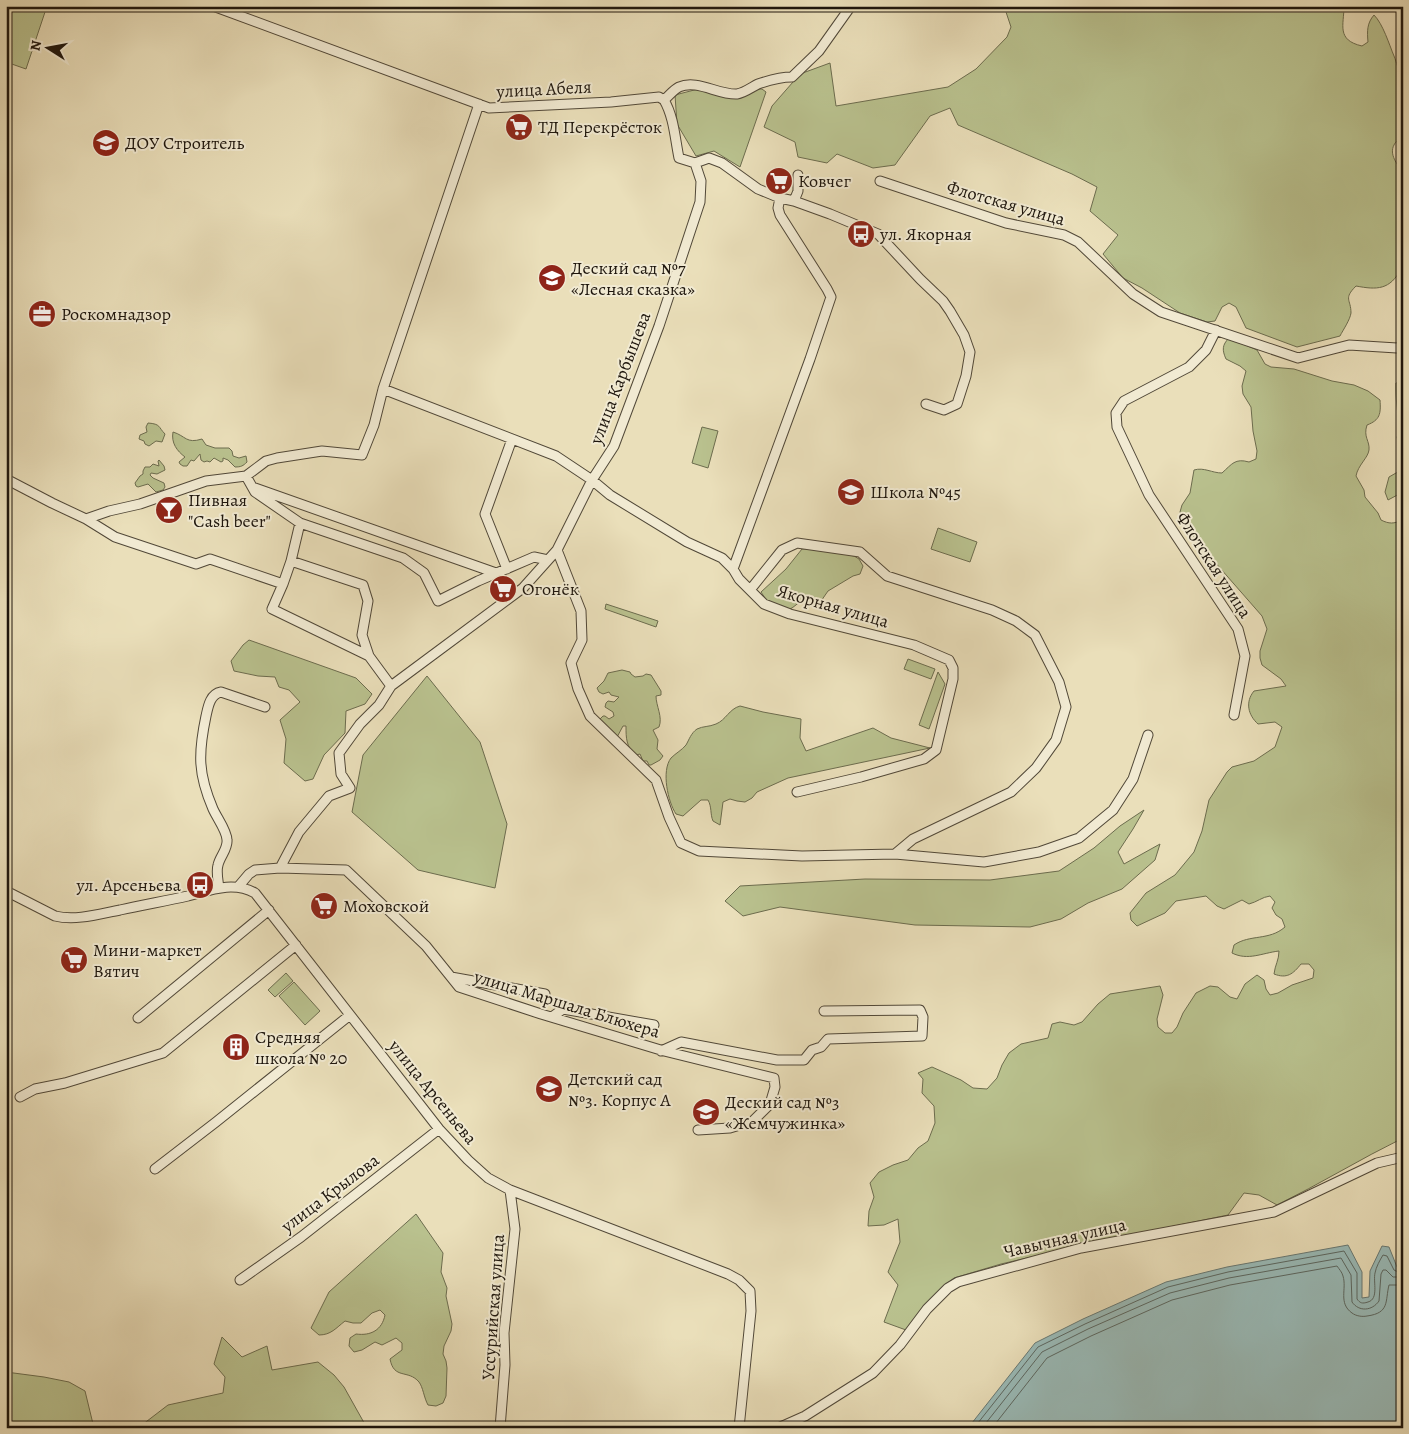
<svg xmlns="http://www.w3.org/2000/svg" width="1409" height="1434" viewBox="0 0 1409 1434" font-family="Alegreya,serif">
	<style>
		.green { fill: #b9c18e; stroke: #6c6c4e }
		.water { fill: #9abbb8; stroke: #687974 }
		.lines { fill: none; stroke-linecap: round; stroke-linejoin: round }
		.shore { stroke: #5c6862; stroke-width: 1 }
		.minor-casing { stroke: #514838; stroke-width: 11 }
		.minor { stroke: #f1ead2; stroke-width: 9 }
		.labels { text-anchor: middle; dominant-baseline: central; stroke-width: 4; stroke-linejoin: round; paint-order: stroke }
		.street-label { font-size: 18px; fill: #1e160d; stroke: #f1ead2 }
		.poi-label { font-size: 18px; fill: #1e160d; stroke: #f1ead2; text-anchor: start }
	</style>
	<rect width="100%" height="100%" fill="#eadfba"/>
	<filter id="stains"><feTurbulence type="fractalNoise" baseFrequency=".004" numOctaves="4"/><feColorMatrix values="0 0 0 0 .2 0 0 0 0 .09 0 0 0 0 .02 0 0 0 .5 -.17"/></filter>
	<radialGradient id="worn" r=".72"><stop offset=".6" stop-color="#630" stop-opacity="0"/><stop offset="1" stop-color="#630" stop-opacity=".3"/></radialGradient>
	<path class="green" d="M9 6H47L26 69 6 62V15Z
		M1004 6H1344C1344 25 1336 40 1362 46L1368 42C1367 31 1367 23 1374 15 1383 24 1389 44 1394 56 1397 63 1397 69 1403 74V136C1400 139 1395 142 1394 145 1389 154 1397 165 1403 171V255L1398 262 1401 269C1390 290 1377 290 1356 286 1343 299 1351 299 1351 313 1350 320 1343 330 1340 336L1297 347 1246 328 1236 307 1229 303 1222 307 1215 321 1207 322 1180 313 1142 288 1123 278 1103 254 1118 235 1090 211 1097 187 1072 174 958 125 950 108 930 116 895 165 873 168 837 154 827 163 798 157 795 142 764 127 772 106 800 74 830 63 836 106 948 87 976 69 1007 37 1011 27Z
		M698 89 737 96 757 89H762L766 92 740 167 714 151 696 156 677 124 675 95Z
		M1229 338 1257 350 1265 364 1271 367 1294 369 1332 381 1354 385 1368 391 1380 400C1381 414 1380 420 1367 425 1363 437 1370 441 1369 450 1368 458 1358 465 1356 476L1364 490 1365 497 1378 513 1381 520C1389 524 1394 524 1402 520L1403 517V1138C1360 1159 1320 1184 1277 1205L1259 1195 1244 1193 1228 1215 1091 1243 1001 1264 954 1278 940 1289 906 1330 884 1322 898 1285 888 1272 900 1242 898 1219 884 1225 868 1226 869 1211 874 1197 870 1183 879 1172 893 1165 908 1160 918 1148 928 1141 935 1123 934 1106 922 1093 923 1079 918 1073 932 1067 961 1080 973 1088 987 1089 997 1078 1002 1065 1009 1053 1021 1044 1048 1038 1052 1024 1060 1022 1074 1025 1082 1022 1098 1004 1110 994 1160 986 1163 995 1157 1019 1158 1027 1165 1033H1172L1177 1027 1183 1013 1196 993 1210 986 1218 987 1230 997 1237 999 1245 984 1257 975 1264 980 1266 989 1270 995 1278 993 1292 985 1313 978 1314 970 1309 964H1301C1293 974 1287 979 1274 974 1275 965 1279 960 1279 951 1262 953 1248 961 1232 953L1234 945C1250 934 1269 941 1285 927L1282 919 1276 915 1272 908 1275 902 1270 896C1262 897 1257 902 1249 904L1242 900 1224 909 1217 906 1206 896 1176 901 1165 913 1137 926 1131 920 1130 913 1146 893 1175 875 1194 852 1202 831 1209 800 1227 772 1232 767 1254 761 1275 747 1282 727 1275 722 1258 724C1248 715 1245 702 1254 691L1286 686 1281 679 1262 665 1260 658V651L1267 629 1262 616 1206 552 1196 540 1183 519 1180 512 1182 505 1190 493 1194 470C1204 467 1212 473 1222 473 1232 464 1235 458 1249 462L1256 459 1257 451 1253 431 1251 407 1243 394 1242 386 1246 371 1240 366 1226 359C1222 350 1222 345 1229 338Z
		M1403 382V449L1399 445 1397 437C1406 423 1398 421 1397 407 1396 399 1396 391 1396 383Z
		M148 423C161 424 158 427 165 434L162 442 156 441 149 446 145 444 144 441 139 439 140 435 147 432 146 427Z
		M702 427 718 431 708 468 692 463Z
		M173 432C186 436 186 444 202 439L206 445 215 448H229L232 451 233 456 239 458 246 456 247 462C243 466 241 467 235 467L228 460 223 458V461L221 462 214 458 210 462 207 461 204 462 201 460 200 454 194 461 191 460 187 466H183L180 464 179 462 185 457C177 451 171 443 173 432Z
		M159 460 164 466 165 470 157 474 151 473 150 475 153 478 164 483 165 487 163 490 156 492 148 484 138 487 136 486 135 483 140 476 143 474V471L145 467H150L153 464 159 466 158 461Z
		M1403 469V492L1388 500 1385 492 1389 477Z
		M938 528 977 542 970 562 931 549Z
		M818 548 854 556 859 559 863 566 860 574 853 576 828 591 819 604 813 600 805 598 792 608 786 610 767 601 761 592 786 569 802 549Z
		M606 604 658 621 656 627 605 609Z
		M249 640 356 678 372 694 365 704 346 711 345 733 324 755 313 779 305 781 284 763 286 739 280 720 300 702 289 690 279 687 275 677 258 676 234 671 231 661 243 645Z
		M908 659 935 669 931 679 904 669Z
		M622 670 630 672 631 674 635 677 643 676 646 674 651 675 661 691V695L656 696C656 706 663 717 659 727L653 730 658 740 657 749 663 756 660 760 651 765H649L647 761H643L640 754 636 755C626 747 626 738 626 726H623L616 739 599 720 603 716H605L609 719 614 716 613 712 605 707 606 703 608 701 614 702 619 697 611 695 609 692 603 694 599 692 597 688 604 681 608 673Z
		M938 672 945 684 929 729 919 725Z
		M427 676 480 742 507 824 495 888 418 870 352 812 363 755Z
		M740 706 763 712 801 719 800 738 806 751 873 728 891 738 930 748 788 778 757 792 752 798 745 802 737 801 730 799 723 802 720 825 713 821C710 814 712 807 708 800H701L683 816 676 814C668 802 661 771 671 758 676 753 682 750 686 745 689 740 691 733 697 729 703 726 709 727 716 724 726 720 729 709 740 706Z
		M1144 810 1133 829 1118 852 1124 864 1160 844 1155 860 1122 889 1088 903 1061 919 1030 927 915 925 780 907 743 916 725 901 740 886 865 879 990 880 1059 871 1094 848 1120 826Z
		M286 973 293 981 275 997 268 990Z
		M294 982 320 1011 305 1025 279 996Z
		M416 1214 443 1253 441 1272 447 1288 446 1296 452 1324 451 1331 444 1346 443 1354 446 1361 447 1368 446 1396 443 1403 436 1406 428 1405C424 1398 423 1387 419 1382 408 1369 394 1380 390 1359L402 1350V1343L396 1338 382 1345 375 1342 362 1350 354 1352 349 1346 350 1338 356 1334C371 1336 382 1330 385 1315L380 1310 372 1313 361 1323H353L345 1321C336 1328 331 1335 319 1335L311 1328 329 1292Z
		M222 1337 242 1357 267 1346 272 1370 318 1362 334 1375 344 1387 367 1428H138L168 1405 223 1393 225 1377 214 1364Z
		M6 1372 44 1377 69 1382 85 1391 94 1428H6Z"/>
	<path class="water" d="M1348 1245 1362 1272V1298L1369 1297 1370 1271 1382 1246 1389 1247 1397 1267 1403 1265V1428H968L1035 1343 1083 1319 1166 1282 1227 1267Z"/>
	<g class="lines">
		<path class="shore" d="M974 1428 1038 1347 1085 1324 1168 1287 1228 1272 1344 1251 1357 1273V1299C1360 1303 1362 1304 1368 1302 1379 1299 1373 1282 1375 1273 1376 1267 1380 1260 1383 1255L1387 1256 1394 1270 1398 1272 1403 1270
			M982 1428 1042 1352 1088 1329 1170 1293 1229 1278 1341 1258 1351 1275 1352 1302C1359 1312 1372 1311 1379 1301L1381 1274 1383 1270H1386L1393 1277H1403
			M992 1428 1047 1358 1091 1336 1172 1300 1230 1285 1337 1266C1339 1269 1342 1272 1343 1276 1347 1289 1338 1303 1352 1313 1356 1316 1362 1317 1367 1316 1390 1313 1385 1301 1389 1285H1403"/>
		<g class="minor-casing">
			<path id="minor" d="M213 6 489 108 611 102 659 97 664 100
				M664 100C669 96 673 90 679 87 697 79 718 95 737 94 744 93 752 87 758 84 767 81 782 77 792 77L819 51 851 6
				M664 100C674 117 675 139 679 158L695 163
				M695 163 709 158 722 163 758 189 780 198 794 201 830 214 878 234 920 279 943 301 950 311 964 335 970 352 966 376 957 404 944 410 926 404
				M880 181 1006 223 1064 235 1078 242 1133 294 1161 312 1298 358 1349 345 1397 348 1403 346
				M794 201 798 191V175
				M1216 330 1206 350 1189 367 1124 401 1116 413 1117 427 1149 495 1238 629 1245 656 1234 715
				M383 389 556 456 592 480 610 495 687 542 722 558 733 569 739 579 764 604 790 614 914 645 949 660 953 668V679L936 750 924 759 861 777 797 792
				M246 476 255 492 300 523 291 561 363 585 368 601 362 635 369 656
				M6 479 52 503 86 519 115 537 196 564 210 559 283 584 272 609 369 656 391 686
				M255 488 496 573
				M86 519 109 511 140 504 206 481 246 476 266 461 277 458 322 451 362 455 374 425 383 389 479 104
				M300 523 403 558 424 573 438 601 478 581 534 557 548 560
				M557 550 581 611 582 640 571 663 578 689 590 716 656 780 669 817 681 843 699 851 802 856 895 854 984 862 1039 852 1079 838 1113 810 1133 779 1148 735
				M507 569 485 514 512 439
				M733 569 810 359 831 297 827 289 780 215 778 208 780 198
				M283 584 291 561
				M750 590 782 550 797 543 860 552 887 576 992 610 1016 621 1035 635 1059 682 1066 707 1056 740 1036 768 1011 792 913 839 895 854
				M280 868 299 832 329 796 350 788 341 774 339 753 360 724 379 705 391 686 523 588 557 550 592 480 614 446 659 326 700 202 701 181 695 163
				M238 887 249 874 255 870 280 868 346 870 426 946 459 987 541 1014 664 1051 774 1078 775 1087 770 1104 753 1121 730 1128 698 1130
				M219 888C218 880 216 872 218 865 220 856 228 849 227 840 227 831 217 818 213 809 198 774 198 754 206 716 208 707 210 694 221 692L265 707
				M6 891 55 916C76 921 99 914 120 910 143 905 165 901 188 896 211 890 233 881 255 893L439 1129 468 1160 488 1178 510 1190 728 1274 739 1280 750 1291 751 1311 739 1428
				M451 977 545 994
				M552 1017 563 1009 654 1025
				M138 1018 269 910
				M661 1051 681 1042 777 1060H804L812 1050 821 1047 828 1039 922 1036 923 1017 920 1010 824 1011
				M20 1097 35 1089 65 1083 163 1053 296 945
				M155 1169 216 1122 350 1015
				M240 1280 301 1237 439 1129
				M500 1428 505 1365 504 1333 515 1229 510 1190
				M778 1428 805 1416 873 1373 900 1345 927 1309 948 1288 958 1282 1081 1248 1274 1212 1377 1163 1403 1157"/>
		</g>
		<use href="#minor" class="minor"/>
	</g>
	<defs>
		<g id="supermarket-disc" transform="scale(1.4375)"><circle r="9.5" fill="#8f2418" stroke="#f1ead2"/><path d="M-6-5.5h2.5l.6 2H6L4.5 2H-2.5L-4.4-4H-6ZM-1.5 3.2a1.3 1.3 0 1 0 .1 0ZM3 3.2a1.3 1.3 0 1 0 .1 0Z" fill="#fff"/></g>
		<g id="school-disc" transform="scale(1.4375)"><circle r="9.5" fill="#8f2418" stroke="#f1ead2"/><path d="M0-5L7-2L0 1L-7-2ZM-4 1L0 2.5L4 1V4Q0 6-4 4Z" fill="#fff"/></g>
		<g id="bus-disc" transform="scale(1.4375)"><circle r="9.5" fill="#8f2418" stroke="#f1ead2"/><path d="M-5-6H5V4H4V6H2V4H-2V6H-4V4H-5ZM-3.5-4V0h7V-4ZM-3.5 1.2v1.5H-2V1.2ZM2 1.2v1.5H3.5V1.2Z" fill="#fff"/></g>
		<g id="office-disc" transform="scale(1.4375)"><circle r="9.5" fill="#8f2418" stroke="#f1ead2"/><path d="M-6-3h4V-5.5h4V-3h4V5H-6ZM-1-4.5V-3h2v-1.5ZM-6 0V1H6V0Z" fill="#fff"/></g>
		<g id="bar-disc" transform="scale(1.4375)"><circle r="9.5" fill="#8f2418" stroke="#f1ead2"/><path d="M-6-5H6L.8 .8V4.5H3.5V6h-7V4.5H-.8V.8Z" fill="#fff"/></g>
		<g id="building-disc" transform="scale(1.4375)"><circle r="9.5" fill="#8f2418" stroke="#f1ead2"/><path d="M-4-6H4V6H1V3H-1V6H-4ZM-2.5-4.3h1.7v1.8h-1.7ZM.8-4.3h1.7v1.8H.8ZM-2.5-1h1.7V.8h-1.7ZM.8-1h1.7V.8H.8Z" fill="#fff"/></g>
	</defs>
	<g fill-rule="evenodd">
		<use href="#supermarket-disc" x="519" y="127"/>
		<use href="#school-disc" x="106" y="143"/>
		<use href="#supermarket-disc" x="779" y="181"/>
		<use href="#bus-disc" x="861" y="234"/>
		<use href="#school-disc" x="552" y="278"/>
		<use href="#office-disc" x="42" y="314"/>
		<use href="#school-disc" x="851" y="492"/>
		<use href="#bar-disc" x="169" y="510"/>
		<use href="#supermarket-disc" x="503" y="589"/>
		<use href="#bus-disc" x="200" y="885"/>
		<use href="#supermarket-disc" x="324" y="906"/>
		<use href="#supermarket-disc" x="74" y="960"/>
		<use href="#building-disc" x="236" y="1047"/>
		<use href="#school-disc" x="549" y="1089"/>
		<use href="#school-disc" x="706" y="1112"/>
	</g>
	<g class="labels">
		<g class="street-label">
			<text transform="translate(544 89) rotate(-3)">улица Абеля</text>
			<text transform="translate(1006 203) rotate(16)">Флотская улица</text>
			<text transform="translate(620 378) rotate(-69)">улица Карбышева</text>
			<text transform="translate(1214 565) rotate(57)">Флотская улица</text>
			<text transform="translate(833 606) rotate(16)">Якорная улица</text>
			<text transform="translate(567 1004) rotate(17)">улица Маршала Блюхера</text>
			<text transform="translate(433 1092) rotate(51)">улица Арсеньева</text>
			<text transform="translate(330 1193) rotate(-37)">улица Крылова</text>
			<text transform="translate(1065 1238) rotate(-13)">Чавычная улица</text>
			<text transform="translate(493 1307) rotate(-86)">Уссурийская улица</text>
		</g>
		<g class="poi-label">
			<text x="538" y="127">ТД Перекрёсток</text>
			<text x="125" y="143">ДОУ Строитель</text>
			<text x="798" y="181">Ковчег</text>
			<text x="880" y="234">ул. Якорная</text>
			<text x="571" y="268">Деский сад №7<tspan x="571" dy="21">«Лесная сказка»</tspan></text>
			<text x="61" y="314">Роскомнадзор</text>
			<text x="870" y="492">Школа №45</text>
			<text x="188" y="500">Пивная<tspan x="188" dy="21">"Cash beer"</tspan></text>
			<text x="522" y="589">Огонёк</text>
			<text x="181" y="885" text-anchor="end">ул. Арсеньева</text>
			<text x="343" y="906">Моховской</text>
			<text x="93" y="950">Мини-маркет<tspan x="93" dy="21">Вятич</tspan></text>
			<text x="255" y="1037">Средняя<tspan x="255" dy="21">школа № 20</tspan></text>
			<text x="568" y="1079">Детский сад<tspan x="568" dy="21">№3. Корпус А</tspan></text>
			<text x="725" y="1102">Деский сад №3<tspan x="725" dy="21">«Жемчужинка»</tspan></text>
		</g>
	</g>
	<rect width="1409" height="1434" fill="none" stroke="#eadfba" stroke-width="25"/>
	<rect x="8" y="8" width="1394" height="1419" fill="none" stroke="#1e160d" stroke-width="2.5"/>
	<rect x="12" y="12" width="1384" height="1409" fill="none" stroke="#1e160d"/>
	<g transform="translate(48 48) rotate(281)" stroke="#f1ead2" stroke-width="4" paint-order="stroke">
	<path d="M0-4L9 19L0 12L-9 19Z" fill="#1e160d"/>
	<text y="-8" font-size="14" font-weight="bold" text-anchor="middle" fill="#1e160d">N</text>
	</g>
	<rect width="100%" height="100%" filter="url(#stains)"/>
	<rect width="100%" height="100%" fill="url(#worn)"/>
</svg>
